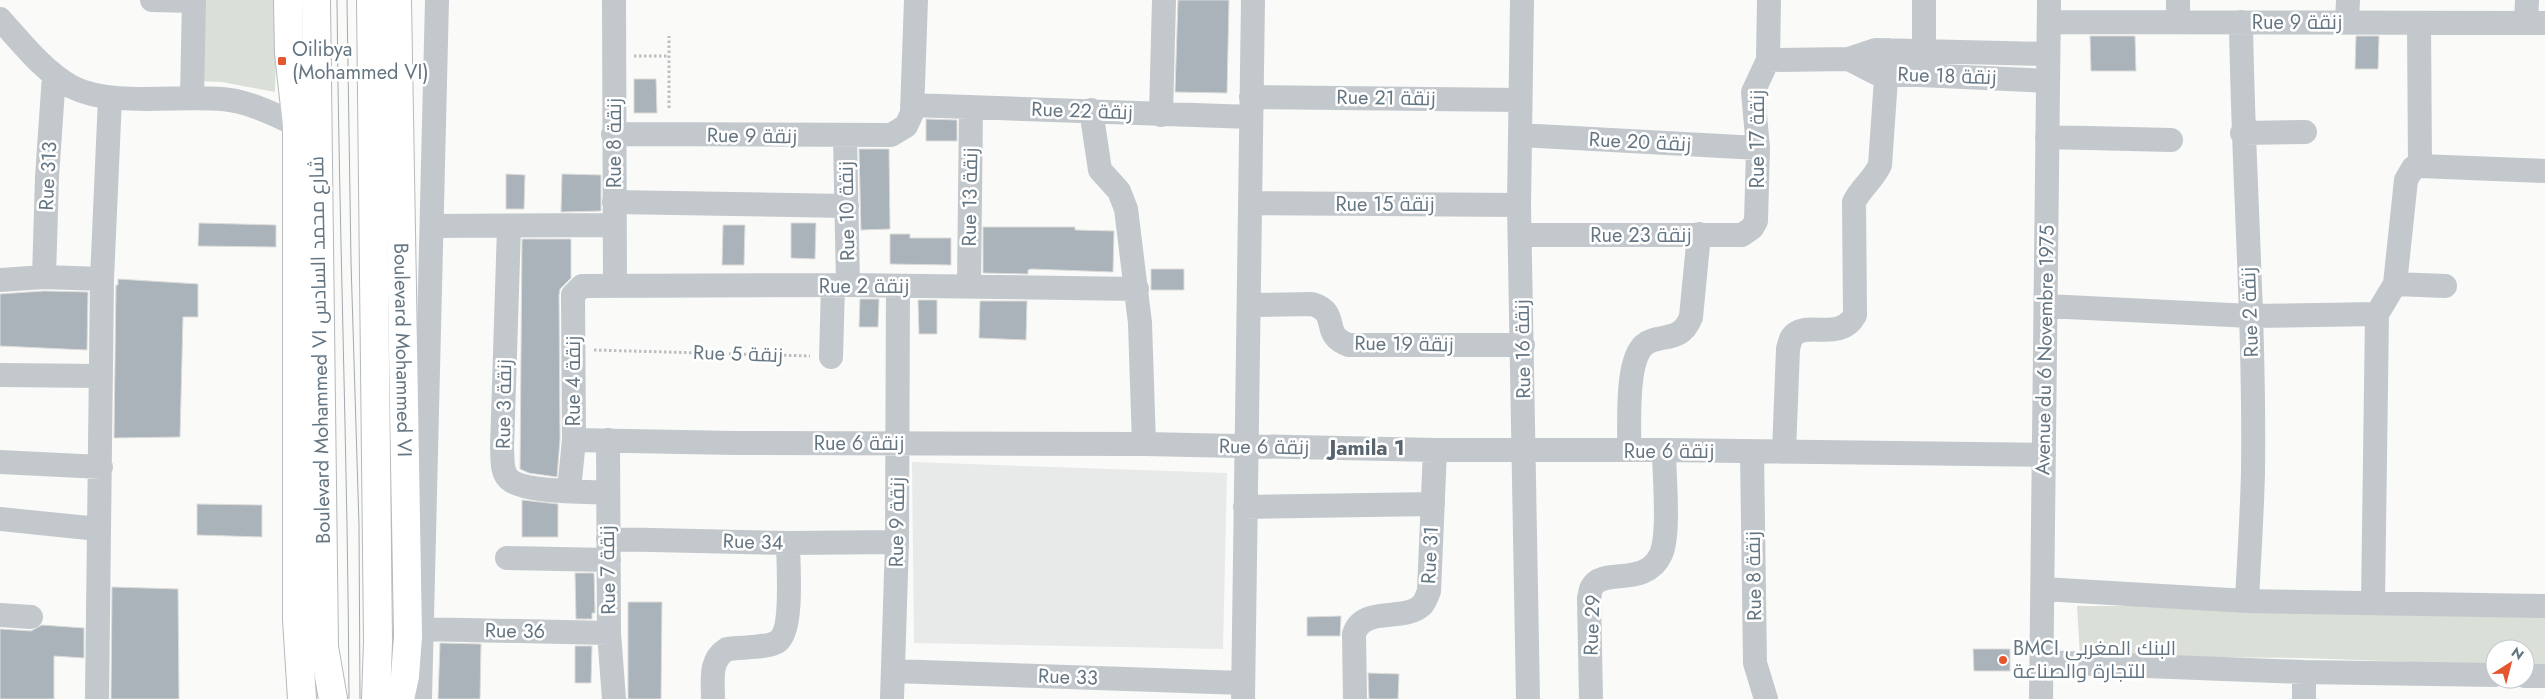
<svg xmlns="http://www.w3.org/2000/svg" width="2545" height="699" viewBox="0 0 2545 699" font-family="Jost,Cairo,sans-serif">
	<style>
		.built { fill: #e8e9e9 }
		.green { fill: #dadfd7 }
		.building { fill: #aab3b9; stroke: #dcdcda }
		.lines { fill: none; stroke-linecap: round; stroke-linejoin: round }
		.major-casing { stroke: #b5babe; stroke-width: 30 }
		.highway-casing { stroke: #b4b9bd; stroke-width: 30 }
		.path { stroke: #bbbfc2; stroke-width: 3; stroke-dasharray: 2.5 2.5; stroke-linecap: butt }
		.minor { stroke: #c3c8cc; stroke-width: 24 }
		.major { stroke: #fff; stroke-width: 28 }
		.highway { stroke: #fff; stroke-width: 28 }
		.tram { stroke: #a2aab0; stroke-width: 1 }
		.poi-dot { fill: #e4572e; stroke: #fff; stroke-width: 2 }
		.labels { text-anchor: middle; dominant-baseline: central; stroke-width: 5; stroke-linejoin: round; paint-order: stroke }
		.street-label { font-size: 20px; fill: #657683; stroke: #fff }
		.poi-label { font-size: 20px; fill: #657683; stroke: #fff; text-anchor: start }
		.neighbourhood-label { font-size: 21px; font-weight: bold; fill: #57646e; stroke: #fff }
	</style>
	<rect width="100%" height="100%" fill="#fafaf8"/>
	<path class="built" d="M912 462 1227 473 1223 649 914 643Z"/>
	<path class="green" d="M196 0H277L275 92 222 82 196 81Z
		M2077 606H2247L2545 615V667H2525V649H2495V665L2303 658 2080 656Z"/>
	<path class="building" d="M1178 0H1229L1227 93 1175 92Z
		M2090 36H2135L2136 71H2091Z
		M2356 36H2379L2378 69H2355Z
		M634 79H656L657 113H634Z
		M926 119 957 120V141H926Z
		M859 149H889L890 229 861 230Z
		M506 174 525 175 524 209H506Z
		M562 174 601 175V211L561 212Z
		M199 223 276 225V247L198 246Z
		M791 223H816L815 259 791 258Z
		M723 225H745L744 265H722Z
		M983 227H1075V230L1114 231 1113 272 1031 269 1028 270V274L983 273Z
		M890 234H910V238H951V265L890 264Z
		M522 239H571V278L560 289 559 295 560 439 557 477 529 473 520 469Z
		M1151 269H1184V290H1151Z
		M118 279 198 284V317H183L180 437 114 438 116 285H118Z
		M44 291 88 292 87 350 0 346V294Z
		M860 299H879L878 327H859Z
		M918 300H937V334H919Z
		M980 301H1027L1026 340 979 338Z
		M522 500 558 504V537H522Z
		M197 504 262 505V537L197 535Z
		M575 573H594L595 613H592V619H576Z
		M112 587 178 589 179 699H111Z
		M628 602H662L661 699H628Z
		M1341 616 1340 636H1307V617Z
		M42 625 84 628V658L54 656V699H0V629L31 631Z
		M440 643 481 644 480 699H438Z
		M575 646H592L591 683H575Z
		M1973 649H2010V671H1974Z
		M1368 673 1399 674 1398 699H1369Z"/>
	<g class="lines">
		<g class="major-casing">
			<g id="major">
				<path d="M288 0 289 53 297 125V619L302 699"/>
				<path id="s1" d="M397 0 408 636 405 676 400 699"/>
			</g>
		</g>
		<g class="highway-casing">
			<path id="highway" d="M316 0 324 647 333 699
				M371 0 378 642 376 699"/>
		</g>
		<path class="path" d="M634 56H669
			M669 108V36
			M594 350 810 356"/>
		<path class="minor" d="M152 0 194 1
			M614 0 615 286
			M1522 0 1519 205 1528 699
			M0 19C21 42 44 72 72 87 111 107 177 95 222 99 248 101 274 114 297 125
			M2049 22 2545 23
			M2178 22V0
			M2241 22C2243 172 2255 322 2253 472 2252 515 2249 558 2247 601
			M2347 22 2348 0
			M2419 23 2420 166
			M2526 23 2527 0
			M1849 59 1876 73 2048 81
			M1768 60 1849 59 1876 50 2048 54
			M1924 66V0
			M192 97 194 0
			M1251 97 1520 100
			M912 105 1251 117
			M1091 110 1100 170 1119 191 1126 209 1140 323 1144 444
			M1161 115 1164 0
			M2242 133 2305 132
			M613 134 891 135 906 126 912 113 916 0
			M1521 135 1758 148
			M845 137 848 285
			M2047 137 2171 140
			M614 202 847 206
			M1250 203 1519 205
			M433 226 614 225
			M509 227 502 448C503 457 501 471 508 478 520 493 586 491 607 493
			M1520 235H1742L1752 228 1756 221 1758 148 1753 92 1768 60 1769 0
			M44 277 47 177 54 75
			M0 280 44 277 102 279
			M2395 284 2445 286
			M969 286 971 107
			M1249 305 1312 304C1342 313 1319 335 1349 345H1523
			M2046 306 2251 316 2377 314
			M831 357 833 286
			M0 375 101 376
			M574 440 735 443 1144 444 1435 450H1664L2044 455
			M608 440 609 633 614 699
			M1629 450C1630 426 1625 362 1644 345 1660 332 1680 345 1691 317L1699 234
			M1752 452 1755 663 1766 699
			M1784 452 1788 349C1789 345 1790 340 1792 337 1805 319 1840 343 1855 315L1854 202C1861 188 1873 180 1880 165L1888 50
			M0 462 101 467
			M569 490 574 440 573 295 582 286 848 285 1137 289
			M1245 507 1433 504
			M0 519 98 529
			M608 539 788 543 897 542
			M507 558 609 560
			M2043 589 2247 601 2545 606
			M2373 603 2377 314 2395 284 2406 180 2413 168 2420 166 2545 171
			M0 615 31 617
			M421 629 609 633
			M2043 662 2304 672 2495 675
			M893 671 1243 683
			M2525 676H2545
			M97 699 102 279 110 98
			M420 699 437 0
			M713 699C713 680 709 660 727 649 739 647 767 648 777 642 794 632 788 562 788 543
			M892 699 897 542 898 286
			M1243 699 1253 0
			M1355 699 1354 634C1363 605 1403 623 1422 605 1425 602 1427 596 1429 591L1435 450
			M1591 699 1589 598C1590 595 1590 590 1592 587 1603 567 1646 588 1661 554 1670 534 1664 474 1664 450
			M2041 699 2049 0
			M2304 699V672"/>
		<use href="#major" class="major"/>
		<use href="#highway" class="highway"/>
		<path class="tram" d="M337 0C339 233 348 466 349 699
			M347 0 351 262 359 525 360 699"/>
	</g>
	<g class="poi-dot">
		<rect x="277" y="56" width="10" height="10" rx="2.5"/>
		<circle cx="2003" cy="660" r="5"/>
	</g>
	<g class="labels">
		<g class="street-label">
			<text x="2297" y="22">Rue 9 زنقة</text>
			<text transform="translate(1947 76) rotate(2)">Rue 18 زنقة</text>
			<text transform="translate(1386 98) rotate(1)">Rue 21 زنقة</text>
			<text transform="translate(1082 111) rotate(2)">Rue 22 زنقة</text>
			<text transform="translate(752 136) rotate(1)">Rue 9 زنقة</text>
			<text transform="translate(1757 139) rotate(-90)">Rue 17 زنقة</text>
			<text transform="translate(1640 142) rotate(3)">Rue 20 زنقة</text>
			<text transform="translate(614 143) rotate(-90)">Rue 8 زنقة</text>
			<text transform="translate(48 176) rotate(-87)">Rue 313</text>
			<text transform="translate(970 197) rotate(-89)">Rue 13 زنقة</text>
			<text x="1385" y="204">Rue 15 زنقة</text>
			<text transform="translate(847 211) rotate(-91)">Rue 10 زنقة</text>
			<text x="1641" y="235">Rue 23 زنقة</text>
			<text x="864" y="286">Rue 2 زنقة</text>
			<text transform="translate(2250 312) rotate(-92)">Rue 2 زنقة</text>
			<text transform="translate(1404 344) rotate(1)">Rue 19 زنقة</text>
			<text transform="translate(1523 349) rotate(-91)">Rue 16 زنقة</text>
			<text transform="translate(320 350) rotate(-91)">Boulevard Mohammed VI شارع محمد السادس</text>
			<text stroke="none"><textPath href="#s1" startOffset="350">Boulevard Mohammed VI</textPath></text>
			<text transform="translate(2045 350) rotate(-89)">Avenue du 6 Novembre 1975</text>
			<text transform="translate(738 354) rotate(2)">Rue 5 زنقة</text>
			<text transform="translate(573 381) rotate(-90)">Rue 4 زنقة</text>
			<text transform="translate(504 404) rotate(-89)">Rue 3 زنقة</text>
			<text x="859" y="443">Rue 6 زنقة</text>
			<text transform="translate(1264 447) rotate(1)">Rue 6 زنقة</text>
			<text x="1669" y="451">Rue 6 زنقة</text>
			<text transform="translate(897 522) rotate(-89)">Rue 9 زنقة</text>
			<text transform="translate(753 542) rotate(2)">Rue 34</text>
			<text transform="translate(1430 555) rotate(-87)">Rue 31</text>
			<text transform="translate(608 570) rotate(-91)">Rue 7 زنقة</text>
			<text transform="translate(1754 576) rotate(-91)">Rue 8 زنقة</text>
			<text transform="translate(1592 625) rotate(-88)">Rue 29</text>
			<text transform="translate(515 631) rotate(1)">Rue 36</text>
			<text transform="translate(1068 677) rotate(2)">Rue 33</text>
		</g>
		<g class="poi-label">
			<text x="292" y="49">Oilibya<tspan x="292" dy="23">(Mohammed VI)</tspan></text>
			<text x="2013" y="648">BMCI البنك المغربي<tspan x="2013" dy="23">للتجارة والصناعة</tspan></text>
		</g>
		<g class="neighbourhood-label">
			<text x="1367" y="448">Jamila 1</text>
		</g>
	</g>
	<g transform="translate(2510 664) rotate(36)"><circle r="24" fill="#ffffff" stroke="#c1c8cd"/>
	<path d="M0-4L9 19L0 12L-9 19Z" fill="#e4572e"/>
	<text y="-8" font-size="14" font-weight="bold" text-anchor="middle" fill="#657683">N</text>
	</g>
</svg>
